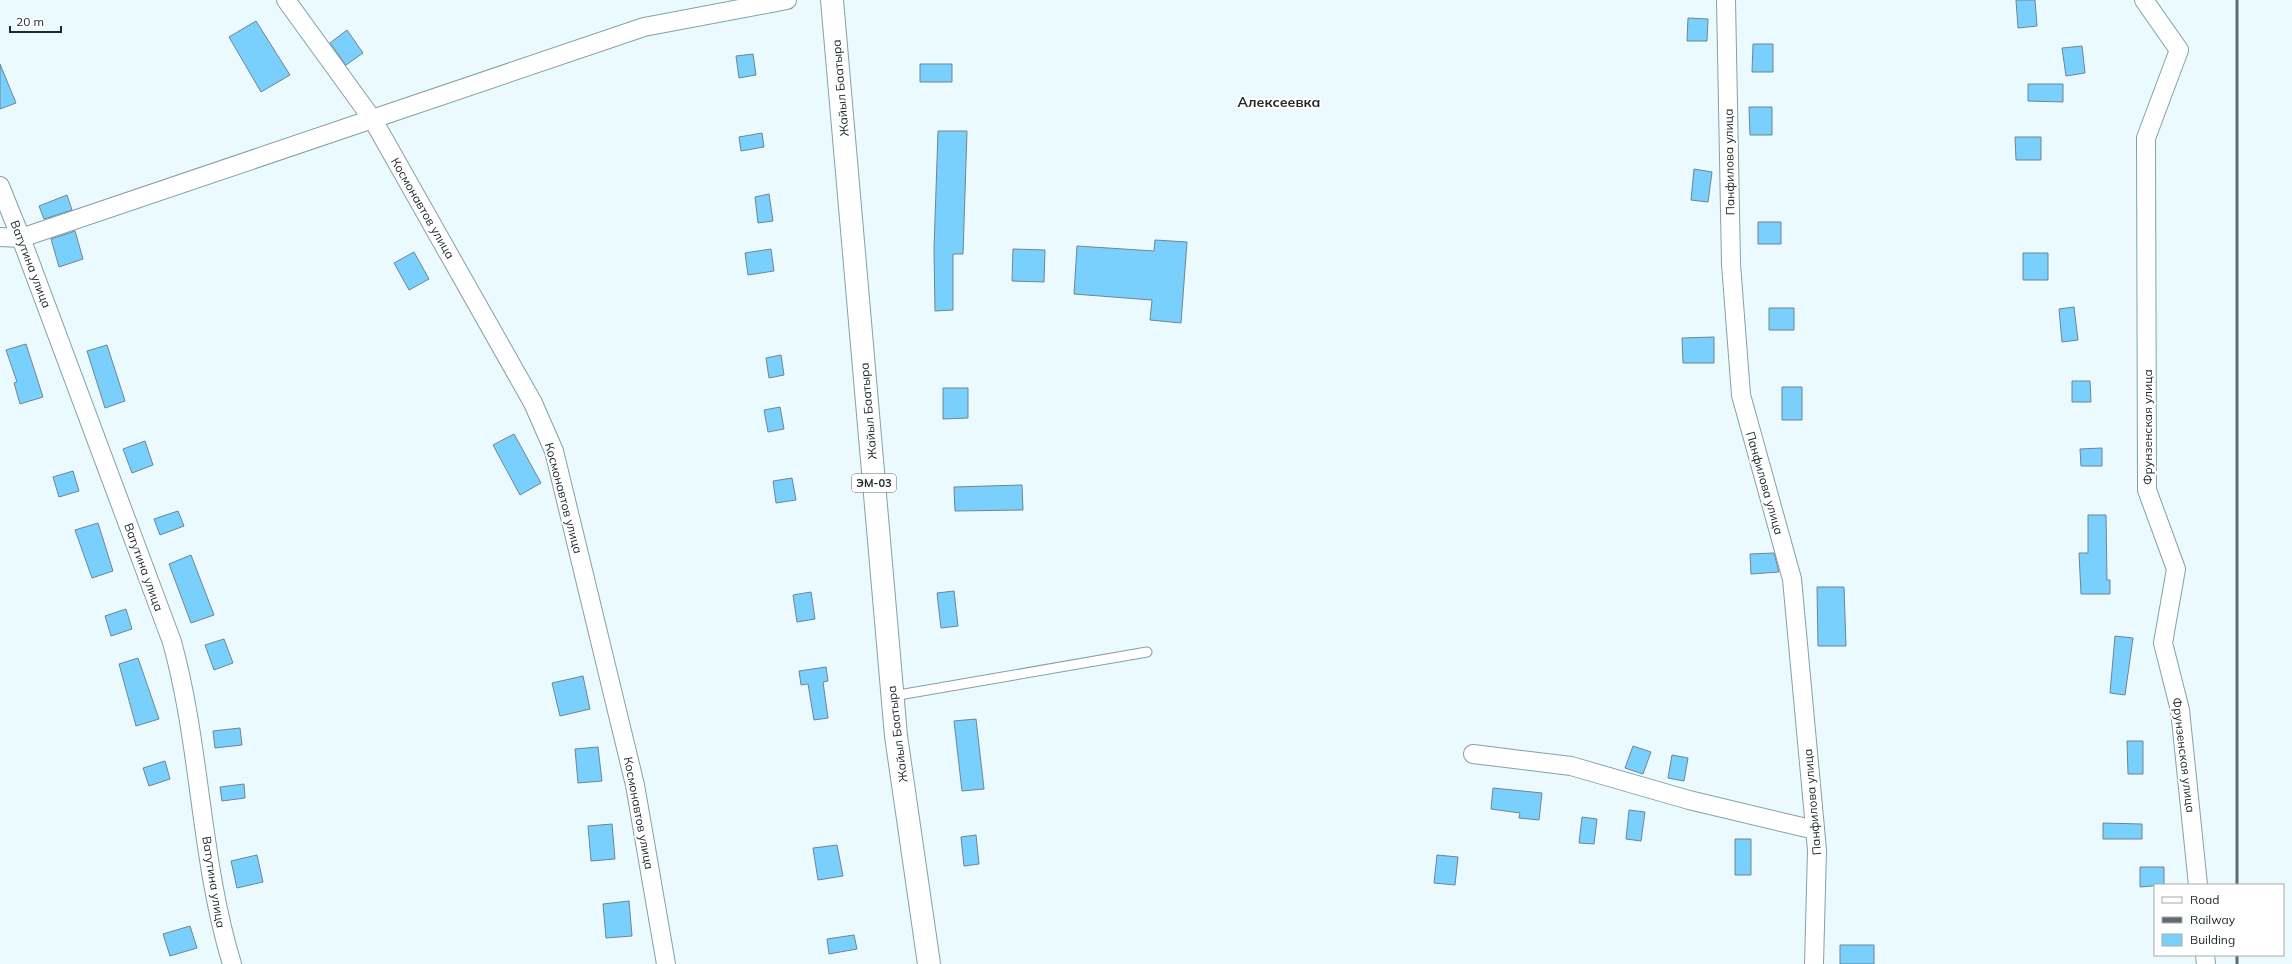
<svg xmlns="http://www.w3.org/2000/svg" width="2292" height="964" viewBox="0 0 2292 964" font-family="Mulish,sans-serif">
	<style>
		.building { fill: #7ad0fc; stroke: #708591 }
		.lines { fill: none; stroke-linecap: round; stroke-linejoin: round }
		.lane-casing { stroke: #86a0a6; stroke-width: 11 }
		.street-casing { stroke: #86a0a6; stroke-width: 20 }
		.highway-casing { stroke: #86a0a6; stroke-width: 24 }
		.lane { stroke: #fff; stroke-width: 9 }
		.street { stroke: #fff; stroke-width: 18 }
		.highway { stroke: #fff; stroke-width: 22 }
		.rail { stroke: #606c6f; stroke-width: 3 }
		.labels { text-anchor: middle; dominant-baseline: central; stroke-width: 4; stroke-linejoin: round; paint-order: stroke }
		.shield { fill: #fff; stroke: #636a6c; stroke-width: 1 }
		.shield-label { font-size: 11px; font-weight: bold; fill: #202a2d }
		.street-label { font-size: 12px; fill: #202a2d; stroke: #fff }
		.quarter-label { font-size: 14px; font-weight: bold; fill: #202a2d; stroke: #fff }
	</style>
	<rect width="100%" height="100%" fill="#eafafe"/>
	<path class="building" d="M2016 0H2035L2037 26 2018 28Z
		M1688 18 1708 19 1707 41H1687Z
		M256 21 290 75 261 92 229 37Z
		M347 30 363 53 346 65 330 43Z
		M1753 44H1773V72H1752Z
		M2082 46 2085 73 2066 76 2062 48Z
		M753 54 756 75 739 78 736 56Z
		M0 64 16 103 0 109Z
		M920 64H952V82H920Z
		M2028 84H2063V102L2028 101Z
		M1749 107H1772V135H1750Z
		M938 131H967L963 254H953V310L935 311 934 249Z
		M762 133 764 147 741 151 739 137Z
		M2015 137H2041V160H2016Z
		M1694 169 1712 172 1708 202 1691 200Z
		M769 194 773 221 758 223 755 197Z
		M67 195 72 210 44 219 39 206Z
		M1758 222H1781V244H1758Z
		M75 231 83 259 59 267 51 239Z
		M1155 240 1187 242 1181 323 1150 320 1152 300 1074 294 1077 246 1154 251Z
		M771 249 774 271 748 275 745 253Z
		M1013 249 1045 250 1044 282 1012 281Z
		M414 252 429 279 409 290 394 263Z
		M2023 253H2048V280H2023Z
		M2074 307 2078 340 2062 342 2059 309Z
		M1769 308H1794V330H1769Z
		M1714 337V363H1683L1682 338Z
		M26 344 43 397 20 404 14 383 17 382 6 350Z
		M107 345 125 401 105 408 87 351Z
		M781 355 784 375 769 378 766 358Z
		M2072 381H2090L2091 402H2072Z
		M1782 387H1802V420H1782Z
		M943 388H968V418L943 419Z
		M780 407 784 429 768 432 764 410Z
		M514 434 541 483 520 495 493 445Z
		M145 441 153 465 132 473 123 449Z
		M2102 448V466H2081L2080 449Z
		M73 471 79 491 59 497 53 477Z
		M792 478 796 500 776 503 773 481Z
		M1022 485 1023 510 955 511 954 487Z
		M178 511 184 526 160 535 154 519Z
		M2088 515H2106L2107 580H2110V594H2081L2079 553H2088Z
		M98 523 113 571 92 578 75 530Z
		M1774 553 1779 572 1751 574 1750 554Z
		M191 555 214 615 191 623 169 564Z
		M1817 587H1844L1846 646H1818Z
		M954 591 958 626 941 628 937 593Z
		M811 592 815 619 797 622 793 595Z
		M126 609 132 629 111 636 105 616Z
		M2115 636 2133 638 2125 695 2110 693Z
		M224 639 233 663 214 670 205 645Z
		M138 658 159 719 136 726 119 664Z
		M826 667 828 681 823 682 828 718 814 720 808 684 801 685 799 671Z
		M583 676 590 709 560 716 552 683Z
		M976 719 984 789 962 791 954 721Z
		M240 728 242 745 215 748 213 731Z
		M2127 741H2143V774H2128Z
		M1633 746 1651 752 1643 774 1625 768Z
		M598 747 602 781 578 783 575 749Z
		M1672 755 1688 758 1684 781 1668 778Z
		M165 761 170 779 149 786 143 768Z
		M244 784 245 798 222 801 220 787Z
		M1493 788 1542 793 1539 820 1519 818 1520 813 1491 809Z
		M1629 810 1645 812 1641 841 1626 839Z
		M1582 817 1597 819 1594 844 1579 843Z
		M2103 823 2142 824V839H2103Z
		M612 824 615 859 591 861 588 826Z
		M976 835 979 864 964 866 961 837Z
		M1735 839H1751V875H1735Z
		M837 845 843 876 818 880 813 848Z
		M257 855 263 882 237 888 231 861Z
		M1437 855 1458 857 1455 885 1434 883Z
		M2140 867H2164V885L2140 887Z
		M629 901 632 936 606 938 603 904Z
		M190 926 197 948 170 956 163 934Z
		M854 935 857 949 829 954 827 939Z
		M1840 945H1874V964H1840Z"/>
	<g class="lines">
		<g class="lane-casing">
			<path id="lane" d="M893 696 1147 652"/>
		</g>
		<g class="street-casing">
			<path id="street" d="M286 0 373 120 533 403 554 451 635 785 666 964
				M1726 0 1731 264 1741 395 1792 579 1817 850 1814 964
				M2144 0 2179 50 2146 138 2147 490 2176 569 2163 643 2180 710 2198 885
				M0 186 21 238 172 642C201 747 200 860 232 964
				M0 237 21 238 644 27 787 0
				M1473 754 1571 766 1689 800 1815 830
				M2205 955 2206 964"/>
		</g>
		<g class="highway-casing">
			<path id="highway" d="M832 0 896 736 929 964"/>
		</g>
		<use href="#lane" class="lane"/>
		<use href="#street" class="street"/>
		<use href="#highway" class="highway"/>
		<path class="rail" d="M2237 0V885
			M2237 955V964"/>
	</g>
	<g class="labels">
		<rect class="shield" x="852" y="474" width="44" height="18" rx="3"/>
		<g class="shield-label">
			<text x="874" y="483">ЭМ-03</text>
		</g>
		<g class="street-label">
			<text transform="translate(840 88) rotate(-95)">Жайыл Баатыра</text>
			<text transform="translate(1729 162) rotate(-91)">Панфилова улица</text>
			<text transform="translate(423 208) rotate(60)">Космонавтов улица</text>
			<text transform="translate(31 264) rotate(69)">Ватутина улица</text>
			<text transform="translate(868 411) rotate(-95)">Жайыл Баатыра</text>
			<text transform="translate(2147 427) rotate(-90)">Фрунзенская улица</text>
			<text transform="translate(1765 483) rotate(74)">Панфилова улица</text>
			<text transform="translate(564 498) rotate(75)">Космонавтов улица</text>
			<text transform="translate(144 567) rotate(70)">Ватутина улица</text>
			<text transform="translate(897 734) rotate(-97)">Жайыл Баатыра</text>
			<text transform="translate(2184 755) rotate(83)">Фрунзенская улица</text>
			<text transform="translate(1812 802) rotate(-95)">Панфилова улица</text>
			<text transform="translate(639 813) rotate(79)">Космонавтов улица</text>
			<text transform="translate(214 882) rotate(81)">Ватутина улица</text>
		</g>
		<g class="quarter-label">
			<text x="1279" y="102">Алексеевка</text>
		</g>
	</g>
	<rect x="2154" y="884" width="130" height="72" fill="#ffffff" stroke="#a6aaab"/>
	<rect x="2162" y="897" width="20" height="6" fill="#ffffff" stroke="#a6aaab"/>
	<text x="2190" y="904" font-size="12" fill="#202a2d">Road</text>
	<rect x="2162" y="917" width="20" height="6" fill="#606c6f" stroke="#a6aaab"/>
	<text x="2190" y="924" font-size="12" fill="#202a2d">Railway</text>
	<rect x="2162" y="934" width="20" height="12" fill="#7ad0fc" stroke="#a6aaab"/>
	<text x="2190" y="944" font-size="12" fill="#202a2d">Building</text>
	<path d="M10 26v6h51v-6" fill="none" stroke="#202a2d" stroke-width="2"/>
	<text x="16" y="26" font-size="12" fill="#202a2d" stroke="#ffffff" stroke-width="3" paint-order="stroke">20 m</text>
</svg>
